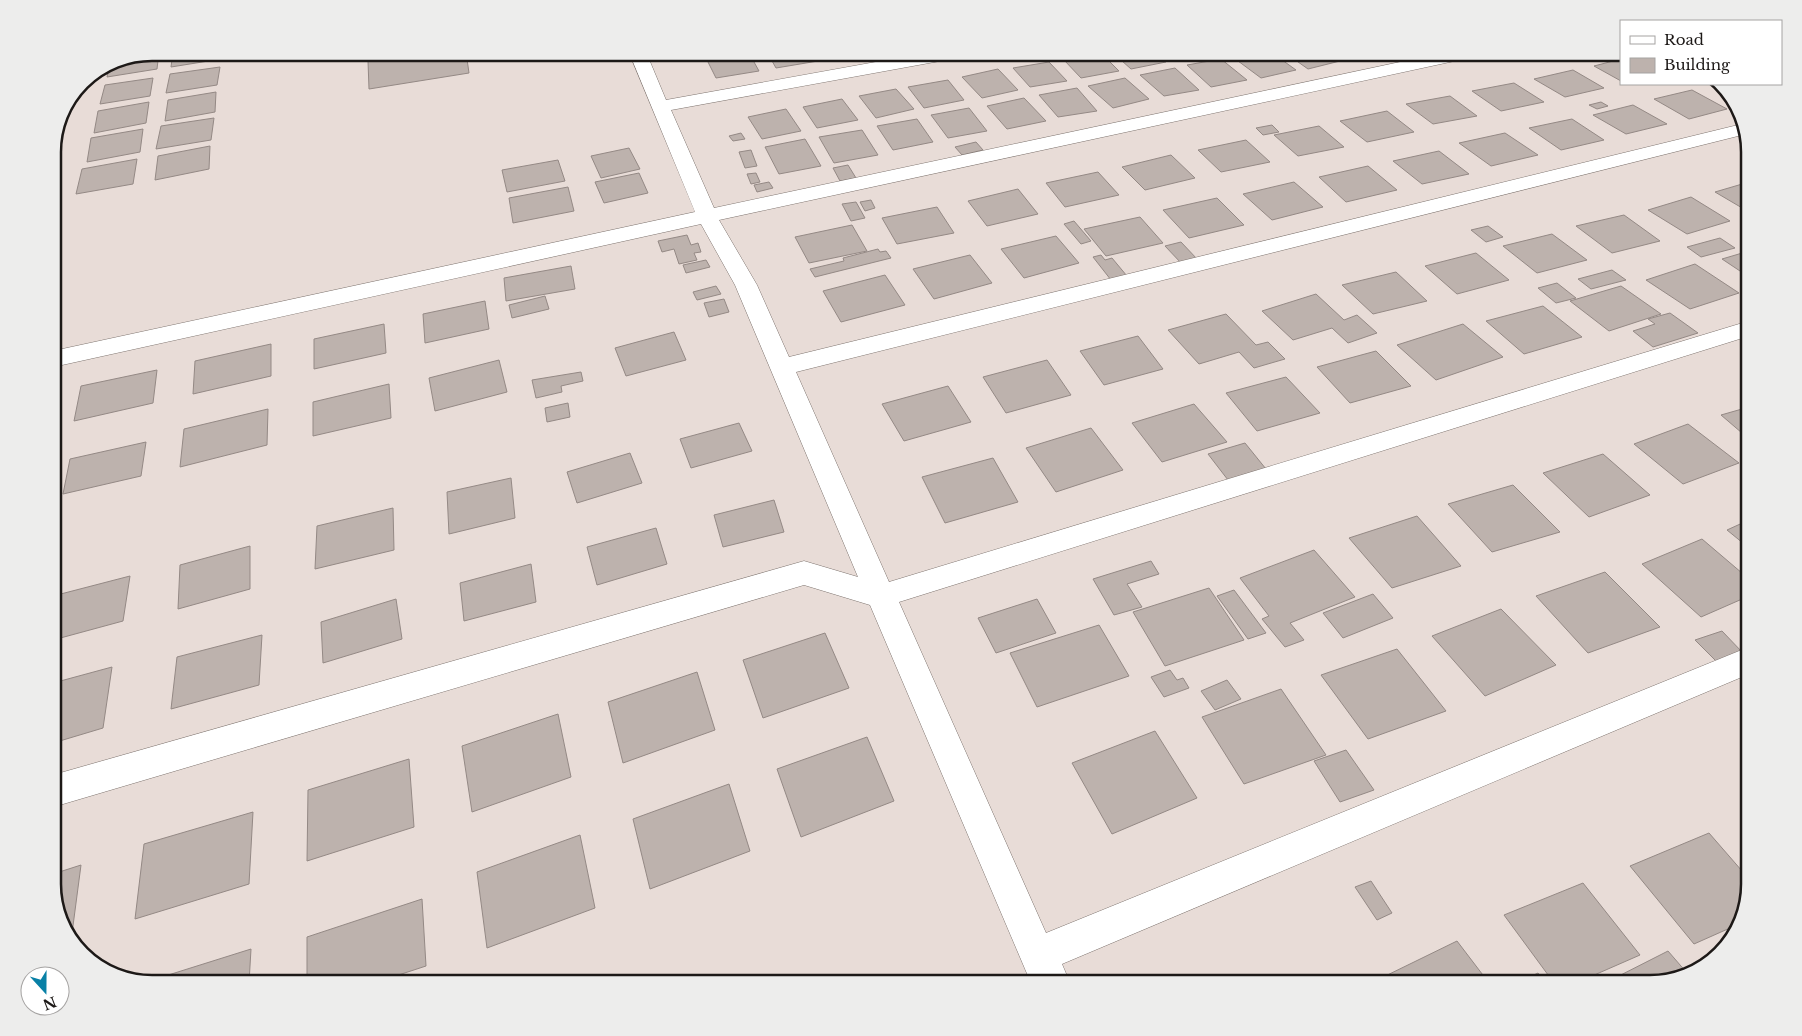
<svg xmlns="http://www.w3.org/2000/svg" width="1802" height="1036" viewBox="0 0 1802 1036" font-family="'Libre Baskerville',serif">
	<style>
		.building { fill: #bdb2ad; stroke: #948985 }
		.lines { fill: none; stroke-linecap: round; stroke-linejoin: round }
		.minor-casing { stroke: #7e746f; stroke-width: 1 }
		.minor { fill: #fff; fill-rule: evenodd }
		.rim { fill: none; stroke: #1d1917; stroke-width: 2.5 }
	</style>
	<rect width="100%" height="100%" fill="#e8dcd7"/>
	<path class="building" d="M159 52 157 69 107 77 110 63 115 60Z
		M173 52H221V59L171 67Z
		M430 52H466L469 73 369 89 368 61Z
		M767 52H813L818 61 776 68Z
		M1062 52 1067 58 1056 60 1050 53Z
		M1093 52H1100L1119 71 1081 78 1064 60 1072 59 1070 56Z
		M1112 52H1155L1166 62 1131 69Z
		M1173 52H1212L1213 53 1181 59Z
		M1259 52H1271L1296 70 1261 78 1234 58Z
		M1284 52H1327L1340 61 1308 69Z
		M1344 52H1379L1351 58Z
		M749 53 759 71 716 78 707 60Z
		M1221 59 1247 80 1211 87 1187 65Z
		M1621 59V81L1594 66Z
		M1049 62 1067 81 1030 87 1013 68Z
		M220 67 217 85 166 93 170 74Z
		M1175 68 1199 90 1164 96 1140 75Z
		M998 69 1018 90 982 98 962 77Z
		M1573 70 1604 88 1565 97 1534 79Z
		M153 78 150 96 100 104 105 85Z
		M1125 78 1149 99 1113 108 1088 86Z
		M948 80 964 100 924 108 908 87Z
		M1514 83 1544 102 1501 111 1472 91Z
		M1077 88 1097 111 1058 117 1039 95Z
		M896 89 914 109 876 118 859 96Z
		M1692 90 1727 109 1689 119 1654 99Z
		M216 92 215 112 165 121 168 100Z
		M1450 96 1477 116 1433 124 1406 104Z
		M1024 98 1046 121 1007 129 987 106Z
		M842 99 858 120 817 128 803 107Z
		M149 102 146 123 94 133 98 111Z
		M1601 102 1608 106 1597 109 1589 105Z
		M1633 105 1667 124 1626 134 1593 115Z
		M969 108 987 131 948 138 931 115Z
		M786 109 801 131 762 139 748 117Z
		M1387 111 1414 132 1367 142 1340 121Z
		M214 118 211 140 156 149 161 126Z
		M917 119 933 142 893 150 877 126Z
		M1572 119 1604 140 1561 150 1529 128Z
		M1272 125 1279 132 1263 135 1256 128Z
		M1319 126 1344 147 1298 156 1274 135Z
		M143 129 140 152 87 162 91 138Z
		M862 130 878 155 834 163 819 137Z
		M741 133 745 139 733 141 729 136Z
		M1505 133 1538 155 1491 166 1459 143Z
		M805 139 821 166 779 174 765 147Z
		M1246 140 1270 162 1221 172 1198 150Z
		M976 142 983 150 962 155 955 147Z
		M210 146 209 169 155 180 158 156Z
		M629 148 640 169 601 178 591 156Z
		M751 150 757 166 745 168 739 152Z
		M1439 151 1469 174 1422 184 1393 161Z
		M1171 155 1195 178 1145 190 1122 167Z
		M137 159 133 184 76 194 82 169Z
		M558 160 565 181 507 192 502 170Z
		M848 165 856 178 840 181 833 168Z
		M1368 166 1397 190 1346 202 1319 177Z
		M1098 172 1119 195 1065 207 1046 183Z
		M639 173 648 193 604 203 595 182Z
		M756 173 760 182 751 184 747 174Z
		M769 182 773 188 757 192 754 185Z
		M1294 182 1323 207 1272 220 1243 194Z
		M1749 182V212L1715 192Z
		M568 187 574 211 513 223 509 198Z
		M1018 189 1038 214 987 226 968 201Z
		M1691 197 1730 221 1687 234 1648 210Z
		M1217 198 1244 225 1189 238 1163 210Z
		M871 200 875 208 865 211 860 202Z
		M856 202 865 218 851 221 842 204Z
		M937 207 954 233 897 244 882 218Z
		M1624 215 1660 241 1612 253 1576 226Z
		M1140 217 1163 243 1106 256 1084 229Z
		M1074 221 1091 241 1081 244 1064 224Z
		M852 225 867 251 809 263 795 237Z
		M1488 226 1503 237 1486 242 1471 230Z
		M1552 234 1587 260 1537 273 1503 246Z
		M687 235 691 245 698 243 701 252 694 253 697 260 679 264 674 249 662 252 658 241Z
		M1056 236 1079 263 1024 278 1001 249Z
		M1720 238 1735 248 1701 257 1687 247Z
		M1181 242 1198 260 1182 264 1165 246Z
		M878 249 880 252 886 251 891 258 815 277 810 269 844 261 843 258Z
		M1749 251V277L1722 259Z
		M1476 253 1509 280 1457 294 1425 266Z
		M970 255 992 283 934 299 913 269Z
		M1101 255 1105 260 1112 258 1127 276 1111 280 1093 257Z
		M706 260 710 267 686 273 683 265Z
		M1695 264 1739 293 1690 309 1646 280Z
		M571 266 575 289 506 301 504 278Z
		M1612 270 1626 280 1591 289 1578 279Z
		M1396 272 1427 301 1373 314 1342 285Z
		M885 275 905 305 841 322 823 291Z
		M1557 283 1576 298 1556 303 1538 288Z
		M716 286 721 294 697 300 693 292Z
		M1621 286 1661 314 1609 331 1570 301Z
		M1316 294 1344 320 1357 315 1377 333 1348 343 1332 328 1293 340 1262 311Z
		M545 296 549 309 512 318 509 305Z
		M724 299 729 312 709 317 704 303Z
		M485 301 489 329 425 343 423 314Z
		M1543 306 1582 337 1524 354 1486 321Z
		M1670 313 1698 333 1653 347 1633 331 1655 324 1648 319Z
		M1226 314 1256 345 1268 342 1285 359 1254 368 1239 352 1199 364 1168 330Z
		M384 324 386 353 314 369V339Z
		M1463 324 1503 357 1436 380 1397 345Z
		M674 332 686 360 626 376 615 348Z
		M1138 336 1163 369 1104 385 1080 351Z
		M271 344V376L193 394 195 361Z
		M1376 351 1411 386 1350 403 1317 367Z
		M499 360 507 392 435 411 429 378Z
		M1047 360 1071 395 1006 413 983 377Z
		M157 370 153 403 74 421 81 386Z
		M581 372 583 381 561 386 562 392 536 398 532 380Z
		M1286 377 1320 413 1257 431 1226 393Z
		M389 384 391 418 313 436V402Z
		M948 386 971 422 904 441 882 404Z
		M568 403 570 417 547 422 545 408Z
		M1194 404 1227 442 1162 462 1132 423Z
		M1749 407V439L1721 415Z
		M268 409 267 445 180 467 184 429Z
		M739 423 752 451 691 468 680 439Z
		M1688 424 1739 463 1683 484 1634 444Z
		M1091 428 1123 470 1056 492 1026 448Z
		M146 442 141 476 63 494 70 459Z
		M1245 443 1266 469 1228 480 1208 454Z
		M630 453 642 483 577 503 567 472Z
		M1603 454 1650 495 1589 517 1543 473Z
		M993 458 1018 502 945 523 922 477Z
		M511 478 515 518 449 534 447 492Z
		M1513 485 1560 532 1492 552 1448 504Z
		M774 500 784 532 723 547 714 515Z
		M393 508 394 550 315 569 317 526Z
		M1417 516 1461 566 1392 588 1349 538Z
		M1749 520V548L1727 530Z
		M656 528 667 564 597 585 587 547Z
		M1702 539 1749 579V596L1701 617 1642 564Z
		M250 546V589L178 609 180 565Z
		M1314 550 1355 597 1290 623 1304 640 1285 647 1262 619 1269 616 1240 578Z
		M1151 561 1159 574 1127 584 1142 607 1114 615 1093 579Z
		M531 564 536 602 464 621 460 583Z
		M1605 572 1660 627 1588 653 1536 596Z
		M130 576 123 621 53 640V596Z
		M1209 588 1244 640 1165 666 1133 612Z
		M1234 590 1266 633 1248 639 1217 596Z
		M1373 594 1393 618 1343 638 1323 613Z
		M396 599 402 639 323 663 321 622Z
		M1037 599 1056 633 996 653 978 618Z
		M1501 609 1556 665 1485 696 1432 636Z
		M1099 625 1129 676 1037 707 1010 653Z
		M1722 631 1743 653 1716 661 1695 640Z
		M825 633 849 688 763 718 743 660Z
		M262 635 259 685 171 709 177 657Z
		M1397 649 1446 711 1368 739 1321 675Z
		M112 667 103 728 53 743V683Z
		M1170 670 1177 680 1183 678 1189 688 1164 697 1151 677Z
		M697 672 715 730 623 763 608 702Z
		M1227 680 1241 699 1215 710 1201 691Z
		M1281 689 1326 755 1244 784 1202 717Z
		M558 714 571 777 472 812 462 746Z
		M1155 731 1197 798 1112 834 1072 763Z
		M867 737 894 801 801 837 777 769Z
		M1346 750 1374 790 1340 802 1314 761Z
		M409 759 414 827 307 861 308 790Z
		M729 784 750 851 650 889 633 819Z
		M253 812 249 884 135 919 144 844Z
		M1709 833 1749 879V884L1739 924 1694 944 1630 866Z
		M580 835 595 908 487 948 477 872Z
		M81 865 71 941 53 890V874Z
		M1371 881 1392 913 1377 920 1355 887Z
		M1583 883 1640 955 1576 983H1554L1504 915Z
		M422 899 426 966 374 983H307V937Z
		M1457 941 1489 983H1371Z
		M251 949 249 983 153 984 146 982Z
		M1668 951 1687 973 1650 983H1605Z
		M1538 973 1546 983H1517Z"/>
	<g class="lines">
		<g class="minor-casing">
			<path id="minor" d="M629 52H646L666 100 931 52H970L968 56 962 57 671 110 714 208 1447 52H1481L1479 56 1473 57 719 220 757 285 789 357 1742 124 1746 134 796 372 889 582 1749 321V336L899 602 1046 933 1749 647V674L1062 964 1070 983H1031L870 605 804 585 53 807V775L804 561 858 577 735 285 701 224 53 367V351L695 212Z"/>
		</g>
		<use href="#minor" class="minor"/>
	</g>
	<path d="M0 0H1802V1036H0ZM152 61H1650A91 91 0 0 1 1741 152V884A91 91 0 0 1 1650 975H152A91 91 0 0 1 61 884V152A91 91 0 0 1 152 61Z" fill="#ededec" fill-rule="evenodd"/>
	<path class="rim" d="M152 61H1650A91 91 0 0 1 1741 152V884A91 91 0 0 1 1650 975H152A91 91 0 0 1 61 884V152A91 91 0 0 1 152 61Z"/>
	<rect x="1620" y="20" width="162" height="65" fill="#ffffff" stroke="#a5a3a2"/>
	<rect x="1630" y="36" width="25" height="8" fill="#ffffff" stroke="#a5a3a2"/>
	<text x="1664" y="45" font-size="15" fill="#1d1917">Road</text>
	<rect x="1630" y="58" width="25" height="15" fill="#bdb2ad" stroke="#a5a3a2"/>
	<text x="1664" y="70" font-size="15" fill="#1d1917">Building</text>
	<g transform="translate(45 991) rotate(159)"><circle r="24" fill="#ffffff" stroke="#a5a3a2"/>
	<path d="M0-4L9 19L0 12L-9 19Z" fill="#0880a6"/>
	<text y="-8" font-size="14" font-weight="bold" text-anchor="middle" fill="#1d1917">N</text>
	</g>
</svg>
